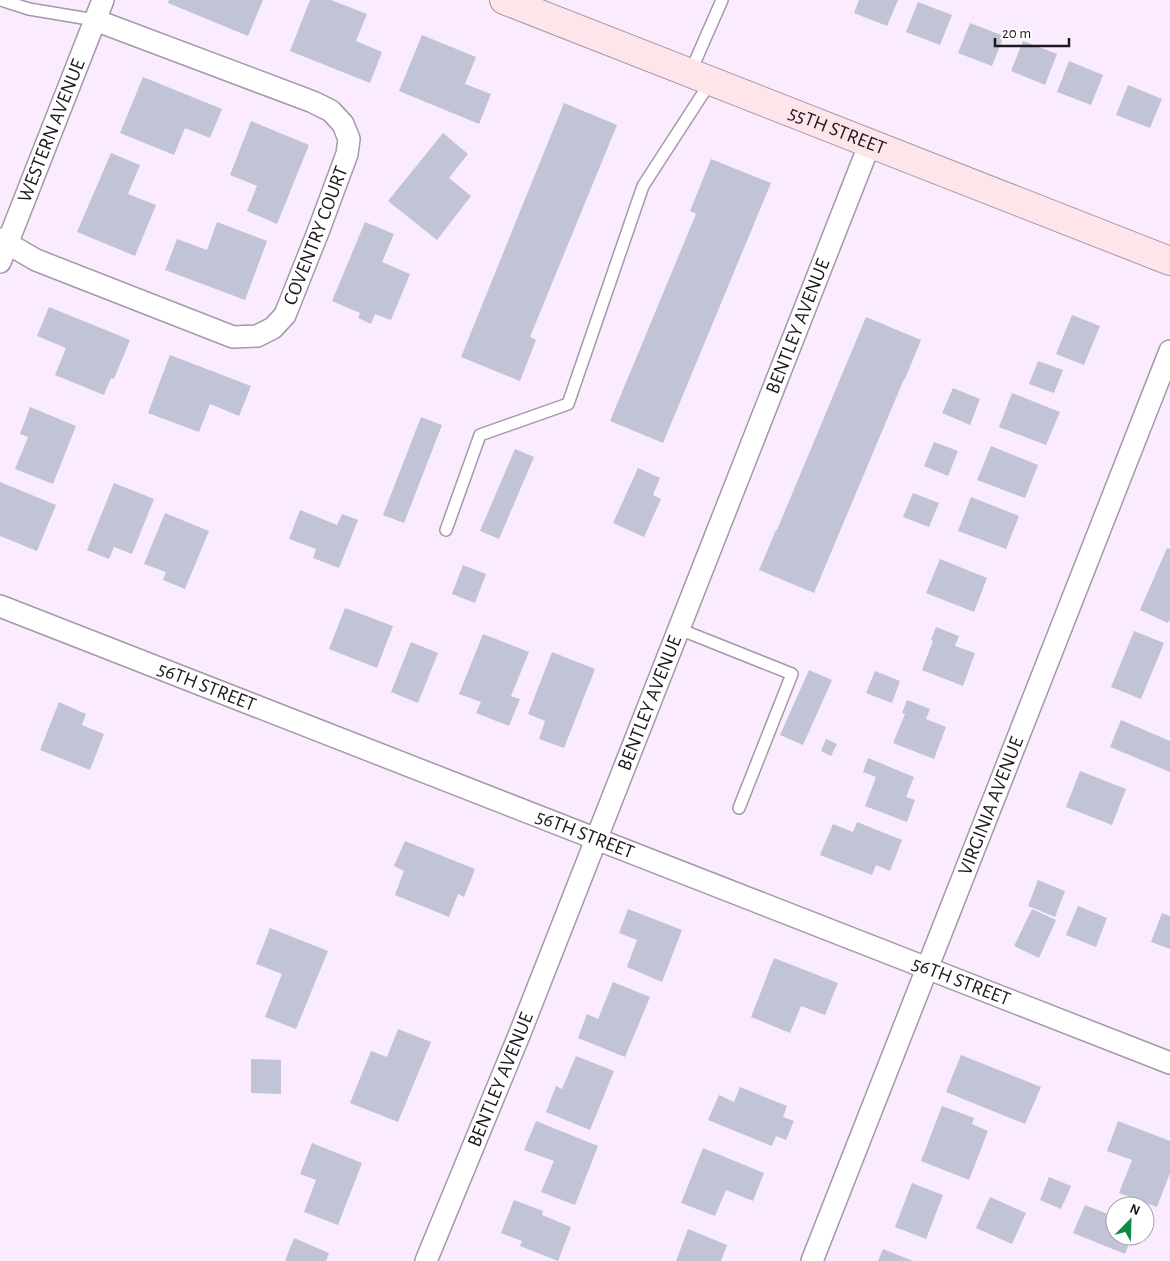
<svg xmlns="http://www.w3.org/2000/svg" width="1170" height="1261" viewBox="0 0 1170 1261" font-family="'Alegreya Sans',sans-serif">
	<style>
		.building { fill: #c1c3d7 }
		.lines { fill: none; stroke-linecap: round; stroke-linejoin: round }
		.lane-casing { stroke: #a598a9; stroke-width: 14 }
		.street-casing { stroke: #a598a9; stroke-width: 24 }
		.secondary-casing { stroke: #a598a9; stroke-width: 30 }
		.lane { stroke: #fff; stroke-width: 11 }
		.street { stroke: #fff; stroke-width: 21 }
		.secondary { stroke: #fee5ea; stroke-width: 28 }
		.labels { text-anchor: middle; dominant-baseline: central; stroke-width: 5; stroke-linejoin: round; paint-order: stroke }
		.street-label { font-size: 20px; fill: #1e191f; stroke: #fff }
	</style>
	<rect width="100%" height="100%" fill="#faecfe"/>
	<path class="building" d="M169 0H263L248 36 168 3Z
		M310 0H331L367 14 356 41 382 52 370 83 290 51Z
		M859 0H898L887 26 854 13Z
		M918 2 952 15 940 45 906 32Z
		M970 23 1004 36 992 66 958 53Z
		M422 35 476 57 465 84 491 94 479 124 399 91Z
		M1023 41 1057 54 1045 85 1011 71Z
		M1069 61 1103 75 1091 105 1057 92Z
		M143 77 222 109 210 138 185 128 174 155 120 133Z
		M1128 85 1162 99 1150 128 1116 115Z
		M564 103 617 125 530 337 536 340 520 381 461 357Z
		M251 121 309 145 277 224 247 211 257 186 230 175Z
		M443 133 468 154 449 178 471 196 437 240 388 201Z
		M111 153 140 165 128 194 156 205 135 256 77 232Z
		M711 159 771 183 663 443 610 421 696 214 690 211Z
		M217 222 267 241 245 300 165 270 177 239 207 250Z
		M365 222 394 234 382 262 410 274 391 320 375 314 371 324 358 318 360 313 332 301Z
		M49 307 130 340 114 379 111 378 104 395 55 375 66 348 37 336Z
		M1072 315 1100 326 1084 365 1056 354Z
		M866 317 921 340 905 379H904L814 593 759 570 776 530H777Z
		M170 355 251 386 239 416 210 404 199 432 148 413Z
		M1038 361 1063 370 1054 393 1029 384Z
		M953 388 980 399 970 425 942 413Z
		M1012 393 1060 412 1046 445 999 427Z
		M30 407 76 426 53 484 15 469 28 437 20 434Z
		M421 417 442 425 404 523 383 515Z
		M934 442 958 451 948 476 924 466Z
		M991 446 1038 465 1025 498 977 480Z
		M515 449 534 457 499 539 480 531Z
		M638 468 660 478 653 495 661 499 644 537 613 523Z
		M0 482 56 505 37 551 0 536Z
		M114 483 154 499 132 554 114 547 109 559 87 550Z
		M913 493 939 503 929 527 903 517Z
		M971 497 1019 516 1006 549 958 531Z
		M300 510 337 525 342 514 358 520 339 568 313 558 316 549 289 539Z
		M165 513 209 531 185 589 163 580 166 572 144 564Z
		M1167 548 1170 549V619L1168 623 1140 610Z
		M940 559 987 578 974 612 926 593Z
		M463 565 486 574 475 603 452 594Z
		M345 608 393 626 377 668 329 649Z
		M936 627 959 636 955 646 975 653 963 686 922 670 933 641 931 640Z
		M1134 631 1164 643 1141 699 1111 687Z
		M483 634 529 652 511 696 520 699 509 726 476 713 481 702 459 694Z
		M411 642 438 653 418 703 391 692Z
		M552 652 595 669 564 748 539 739 545 721 528 714Z
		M809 670 832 680 803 745 780 735Z
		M875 671 900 681 892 703 866 693Z
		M907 700 930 709 926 719 946 727 934 759 893 743 905 714 902 713Z
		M59 702 86 714 82 725 104 734 90 770 40 750Z
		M1121 720 1170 741V772L1110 747Z
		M826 739 837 744 831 756 821 751Z
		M868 758 914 777 906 797 915 800 907 822 865 806 876 777 863 772Z
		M1080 771 1126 789 1112 825 1066 807Z
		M857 822 902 840 890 871 876 865 872 875 820 855 833 824 853 832Z
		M405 841 475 869 464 897 458 894 449 917 395 895 404 871 394 866Z
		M1038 880 1065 891 1055 917 1028 906Z
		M1078 906 1107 918 1096 947 1066 935Z
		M628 909 682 930 662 982 627 967 637 940 619 933Z
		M1032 909 1056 920 1039 958 1014 946Z
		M1162 913 1170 916V949L1151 942Z
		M270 928 328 951 296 1029 265 1017 282 974 256 964Z
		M774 958 838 983 825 1015 801 1006 790 1033 751 1017Z
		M613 982 650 997 625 1057 578 1038 587 1014 598 1019Z
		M398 1029 431 1042 398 1122 350 1103 371 1051 387 1057Z
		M961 1055 1041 1087 1025 1124 946 1092Z
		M576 1056 614 1071 590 1130 546 1112 556 1086 562 1089Z
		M251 1059 281 1060V1094L251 1093Z
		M740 1087 787 1106 783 1117 794 1121 786 1140 776 1136 772 1146 708 1120 719 1095 734 1102Z
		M942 1106 974 1118 972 1124 988 1131 969 1180 921 1161Z
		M536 1121 598 1146 575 1205 541 1192 554 1161 524 1150Z
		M1118 1121 1170 1141V1173L1157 1207 1119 1193 1132 1160 1107 1151Z
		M312 1143 362 1163 338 1225 304 1212 316 1180 300 1174Z
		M703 1148 764 1173 753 1201 726 1190 715 1216 681 1203Z
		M1049 1177 1071 1186 1061 1209 1040 1200Z
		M912 1183 943 1195 926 1239 895 1227Z
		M990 1197 1026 1213 1012 1244 976 1228Z
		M514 1200 543 1211 542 1215 571 1227 558 1261 520 1246 522 1241 501 1233Z
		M1085 1205 1115 1217V1236H1132L1125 1254 1073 1233Z
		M688 1229 727 1245 721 1261H676Z
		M294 1238 329 1253 326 1261H285Z
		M883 1249 913 1261H878Z"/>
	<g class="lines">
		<g class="lane-casing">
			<path id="lane" d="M1 0 29 9 95 20
				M690 73 722 0
				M446 530 480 435 568 404 643 186 711 81
				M679 629 792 674 739 808"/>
		</g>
		<g class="street-casing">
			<g id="street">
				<path id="s1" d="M0 239 36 260 233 337 257 336 273 328 285 315 318 232 347 154 349 139 343 124 331 111 313 102 95 20"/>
				<path id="s2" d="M0 262 103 0"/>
				<path id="s3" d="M0 606 1170 1063"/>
				<path id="s4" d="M426 1261 520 1033 870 143"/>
				<path id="s5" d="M812 1261 1170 351"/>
			</g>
		</g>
		<g class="secondary-casing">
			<g id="secondary">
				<path id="s6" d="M504 0 1170 261"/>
			</g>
		</g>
		<use href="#lane" class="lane"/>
		<use href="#street" class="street"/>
		<use href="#secondary" class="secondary"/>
	</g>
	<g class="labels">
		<g class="street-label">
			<text stroke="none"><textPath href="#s6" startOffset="358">55TH STREET</textPath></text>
			<text stroke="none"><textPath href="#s2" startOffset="141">WESTERN AVENUE</textPath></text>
			<text stroke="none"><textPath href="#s1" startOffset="398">COVENTRY COURT</textPath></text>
			<text stroke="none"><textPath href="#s4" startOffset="1006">BENTLEY AVENUE</textPath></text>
			<text stroke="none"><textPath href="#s3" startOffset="222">56TH STREET</textPath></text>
			<text stroke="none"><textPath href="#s4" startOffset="601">BENTLEY AVENUE</textPath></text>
			<text stroke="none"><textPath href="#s5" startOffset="489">VIRGINIA AVENUE</textPath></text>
			<text stroke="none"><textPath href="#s3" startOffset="628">56TH STREET</textPath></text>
			<text stroke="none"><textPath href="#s3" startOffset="1032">56TH STREET</textPath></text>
			<text stroke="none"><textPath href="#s4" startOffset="196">BENTLEY AVENUE</textPath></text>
		</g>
	</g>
	<g transform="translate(1130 1221) rotate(23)"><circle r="24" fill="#ffffff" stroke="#a5a3a5"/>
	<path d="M0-4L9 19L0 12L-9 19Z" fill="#128a44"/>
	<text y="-8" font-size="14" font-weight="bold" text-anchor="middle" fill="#1e191f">N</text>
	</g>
	<path d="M995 38v8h74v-8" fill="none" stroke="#1e191f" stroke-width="2.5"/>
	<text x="1002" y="38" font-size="15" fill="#1e191f" stroke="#ffffff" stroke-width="4" paint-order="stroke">20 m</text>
</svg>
